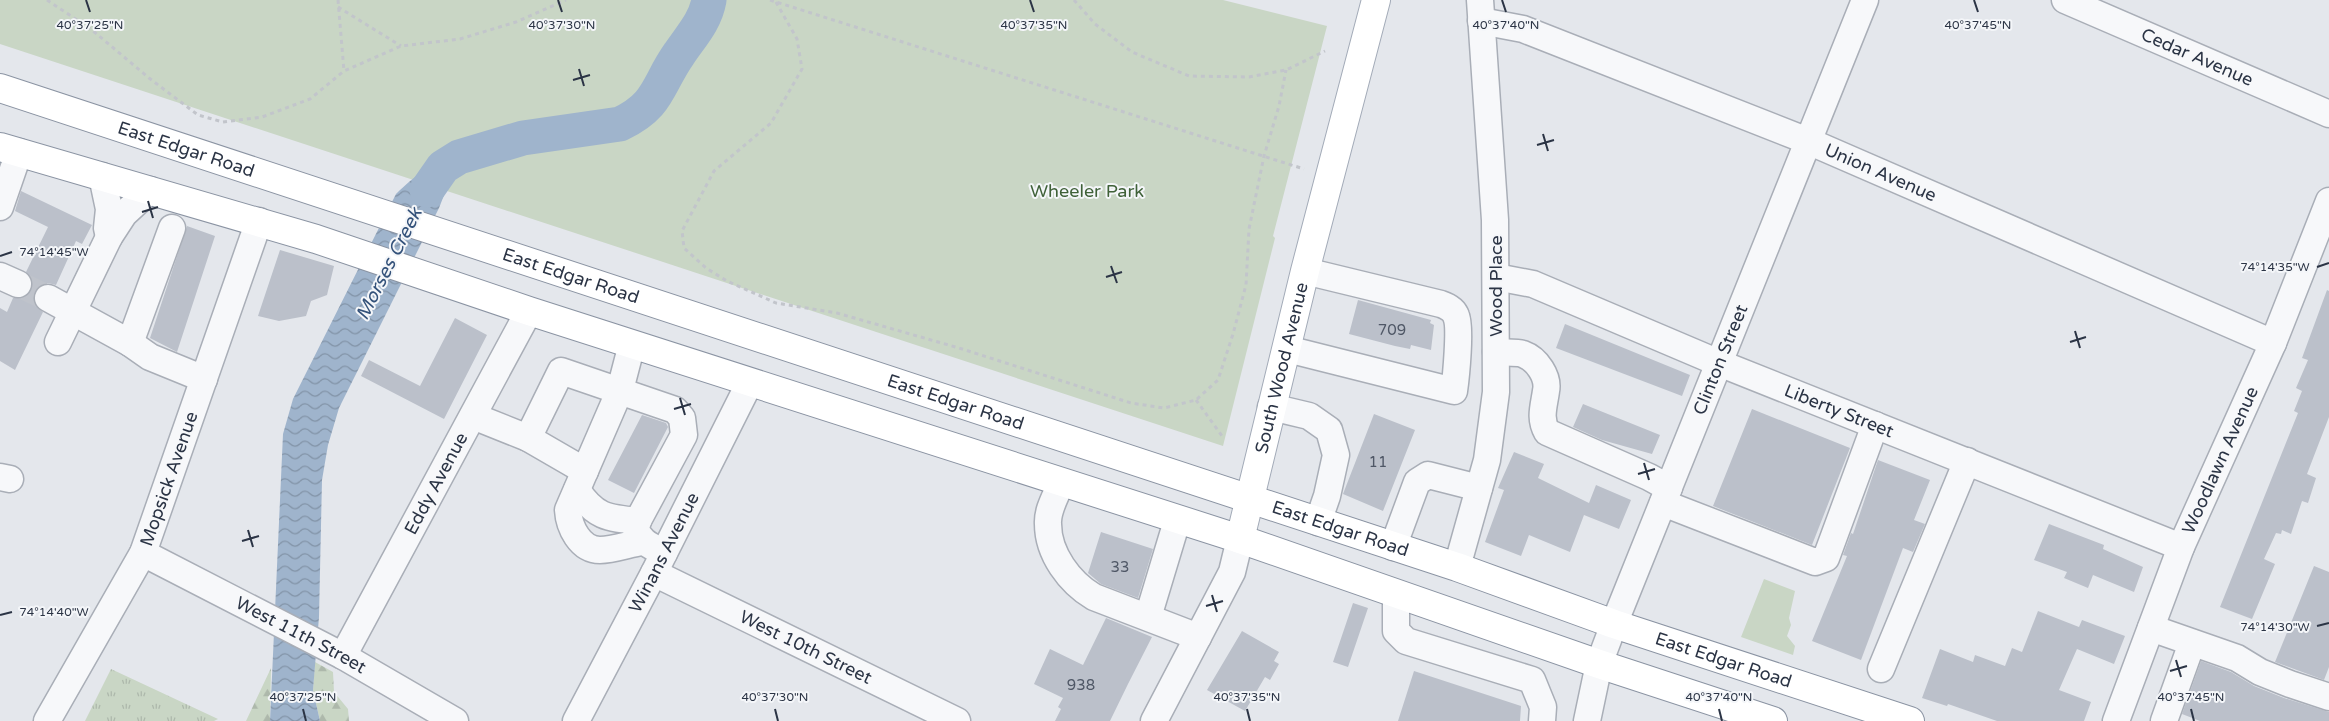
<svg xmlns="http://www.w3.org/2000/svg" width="2329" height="721" viewBox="0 0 2329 721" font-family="'Varela Round',sans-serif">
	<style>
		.grass { fill: url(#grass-tufts) }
		.forest { fill: url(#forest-firs) }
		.park { fill: #c9d6c5 }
		.water { fill: url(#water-waves) }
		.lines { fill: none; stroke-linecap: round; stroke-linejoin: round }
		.river { stroke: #9fb4cc; stroke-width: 35 }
		.building { fill: #bbc0ca }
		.minor-tunnel { stroke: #bfc3cb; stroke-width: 26; stroke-dasharray: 26 13; stroke-linecap: butt }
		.minor-casing { stroke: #a9aeb7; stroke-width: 29 }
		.major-casing { stroke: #a3abb8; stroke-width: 30 }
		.highway-casing { stroke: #8b94a3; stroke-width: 30 }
		.path { stroke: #c2c5cb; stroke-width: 3; stroke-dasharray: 4 4; stroke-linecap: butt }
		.minor { stroke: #f7f8fa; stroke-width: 26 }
		.major { stroke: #fff; stroke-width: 28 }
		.highway { stroke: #fff; stroke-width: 28 }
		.ticks { fill: none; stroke: #2b3445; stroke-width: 2 }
		.labels { text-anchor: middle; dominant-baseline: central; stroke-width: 4; stroke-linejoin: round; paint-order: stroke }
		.number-label { font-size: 15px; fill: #4f5766 }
		.street-label { font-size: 18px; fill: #2b3445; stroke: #f4f6f9 }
		.park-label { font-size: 18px; fill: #3f6138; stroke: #f4f6f9 }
		.water-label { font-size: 19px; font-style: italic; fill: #34527a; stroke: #f4f6f9 }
		.ticks-label { font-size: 12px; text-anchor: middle; fill: #2b3445; stroke: #f4f6f9; stroke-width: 4; stroke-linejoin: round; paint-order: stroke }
	</style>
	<defs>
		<pattern id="grass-tufts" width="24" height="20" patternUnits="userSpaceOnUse" patternTransform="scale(1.25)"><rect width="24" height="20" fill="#c9d6c5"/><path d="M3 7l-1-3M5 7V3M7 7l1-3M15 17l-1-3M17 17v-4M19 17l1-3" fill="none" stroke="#adb8ab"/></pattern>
		<pattern id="forest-firs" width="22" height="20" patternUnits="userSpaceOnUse" patternTransform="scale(1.25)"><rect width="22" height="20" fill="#c9d6c5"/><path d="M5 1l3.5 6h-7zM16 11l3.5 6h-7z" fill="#adb8ab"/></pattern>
		<pattern id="water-waves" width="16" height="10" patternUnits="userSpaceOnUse" patternTransform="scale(1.25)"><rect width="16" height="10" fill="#9fb4cc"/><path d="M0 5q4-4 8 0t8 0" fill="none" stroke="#8293a7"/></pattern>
	</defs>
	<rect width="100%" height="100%" fill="#e4e7ec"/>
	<path class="grass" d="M111 669 218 719 214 721H85Z"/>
	<path class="forest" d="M315 662 333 672 334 692 348 709 349 721H320L313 690Z
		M271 668 270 721H246Z"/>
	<path class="park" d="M0 0H1223L1327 26 1273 236 1275 238 1223 446 0 44Z
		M1764 579 1795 591 1789 618 1791 625 1787 636 1795 646 1793 655 1741 637Z"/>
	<path class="water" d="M459 157 439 208 339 408 328 445 322 480 319 617 313 690 320 721H270L283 434 293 399 396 194C417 174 429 164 459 157Z"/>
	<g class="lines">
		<path class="river" d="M427 190 443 167 459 157 523 138 620 124C660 105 657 85 679 54 691 36 705 22 709 0"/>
	</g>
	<path class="building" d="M21 191 92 225 82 244 76 241 56 285 48 283 41 285 35 291 33 299 35 305 43 312 15 370 0 361V308L7 312 13 298 26 296 31 291 33 282 26 272 48 227 15 211Z
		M187 226 215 236 177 352 150 338Z
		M280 250 334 266 327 295 311 301 306 316 279 321 258 316Z
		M2327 290 2329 291V417L2307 474 2316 478 2308 503 2302 501 2291 534 2282 530 2281 534 2276 533 2264 559 2275 564 2252 619 2220 607 2298 413 2294 411 2302 391 2296 388 2308 360 2302 358Z
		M1358 300 1431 320 1430 323 1434 325 1431 350 1411 345 1410 349 1395 346 1349 334Z
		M455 318 487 335 444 419 361 376 369 360 420 386Z
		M1565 324 1690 375 1682 396 1556 348Z
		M1583 404 1660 435 1652 454 1602 440 1573 427Z
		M1752 409 1850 448 1812 545 1713 506Z
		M1374 414 1415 430 1383 511 1343 494Z
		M642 415 666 423 668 427 634 493 608 480Z
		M1514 452 1544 464 1538 478 1589 503 1596 485 1631 500 1619 529 1584 515 1570 552 1529 535 1521 556 1485 542 1504 490 1498 488Z
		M1878 460 1930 480 1914 520 1925 524 1913 552 1903 548 1861 660 1812 641 1847 556 1843 555 1851 533 1853 534Z
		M2049 524 2104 545 2103 549 2143 567 2134 592 2093 575 2088 588 2064 578 2067 572 2034 560Z
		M1101 532 1153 549 1138 598 1101 584 1088 573Z
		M2314 566 2329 572V667L2324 680 2275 662Z
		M1353 603 1368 608 1348 667 1333 662Z
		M2038 611 2079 627 2082 620 2125 636 2114 664 2077 649 2059 690 2091 702 2084 721H1997L1948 704 1947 706 1922 698 1940 649 1973 662 1975 655 2005 666 2012 648 2022 652Z
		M1106 618 1152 637 1128 684 1110 721H1055L1061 709 1058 707 1063 698 1034 684 1050 649 1083 665Z
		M1242 631 1279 652 1274 661 1279 664 1270 680 1265 677 1245 711 1207 690Z
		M2201 661 2231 672 2254 686 2284 698 2329 712V721H2200L2182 714Z
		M1414 671 1521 706 1520 721H1398Z"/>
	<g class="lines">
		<path class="minor-tunnel" d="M18 284 48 298"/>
		<g class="minor-casing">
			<g id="minor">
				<path id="s1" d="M2065 0 2329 114"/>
				<path id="s2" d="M1481 21 1523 29 1808 141 2273 343"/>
				<path d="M102 176 109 209 107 228 109 237 124 214 150 190"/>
				<path d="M0 207 19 152"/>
				<path d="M0 276 18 284"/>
				<path id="s3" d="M1496 277 1533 284 1719 363 2181 547"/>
				<path d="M48 298 130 343 172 228"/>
				<path d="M58 342 109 237"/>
				<path d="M130 343 150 357 204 379"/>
				<path d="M632 344 620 390 568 510C569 527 580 550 600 550 613 550 629 544 642 542"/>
				<path d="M1287 349 1454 391C1456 377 1461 327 1456 316 1454 310 1447 306 1441 304L1305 271"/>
				<path d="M1496 352C1504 353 1516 352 1523 354 1537 359 1549 377 1546 391 1544 406 1539 418 1547 432L1649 477 1669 488"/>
				<path d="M1271 407 1309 416 1329 430 1336 455 1327 496 1318 522"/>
				<path d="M473 416 528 438 585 471"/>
				<path d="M528 438 561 371 675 410 682 418 684 435 635 526C639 542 651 546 664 553"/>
				<path d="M0 477 10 479"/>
				<path d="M1061 483C1056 496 1047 510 1048 524 1048 554 1070 583 1094 597L1198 637"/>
				<path d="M577 490C595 517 607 518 638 521"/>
				<path d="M1663 503 1815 562 1826 558 1875 425"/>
				<path d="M1393 547 1417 482 1428 475 1479 488"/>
				<path id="s4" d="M143 553 343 656 455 721"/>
				<path d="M1457 567 1487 460 1496 392 1495 220 1480 0"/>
				<path id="s5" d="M654 573 957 721"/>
				<path d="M1396 594V631L1406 641 1532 680 1543 707 1542 721"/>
				<path d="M1148 617 1177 521"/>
				<path d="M2151 628 2237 658 2260 672 2290 684 2329 697"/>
				<path id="s6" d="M343 656 529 311"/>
				<path d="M1881 669 1967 461"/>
				<path id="s7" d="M47 721 143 553 259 221"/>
				<path id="s8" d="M576 721 654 573 750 382"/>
				<path d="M1154 721 1232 572 1240 539"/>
				<path id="s9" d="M1587 721 1599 664 1614 624 1865 0"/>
				<path id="s10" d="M2116 721 2181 547 2273 343 2329 201"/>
				<path d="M2164 721 2192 643"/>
			</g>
		</g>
		<g class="major-casing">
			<g id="major">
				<path id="s11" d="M1240 539 1305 271 1376 0"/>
			</g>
		</g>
		<g class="highway-casing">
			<g id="highway">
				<path id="s12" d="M0 88 1457 567 1614 624 1910 721"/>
				<path d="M0 147 316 239 529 311 1240 539 1599 664 1773 721"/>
			</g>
		</g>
		<path class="path" d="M47 0 92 30 149 78 198 115 223 122 262 117 310 99 344 71 401 46 460 39 516 22 566 0
			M338 0 344 71
			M770 0 1304 169
			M1074 0 1095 24 1132 52 1189 76 1249 77 1286 70 1325 51
			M776 2 797 39 802 69 771 123 714 171 682 231 684 248 706 268 727 281 776 303 837 313 959 348 1131 403 1164 408 1196 400 1218 380 1233 334 1246 285 1249 229 1264 156 1279 106 1286 70
			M338 7 401 46
			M1196 400 1222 436"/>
		<use href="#minor" class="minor"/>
		<use href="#major" class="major"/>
		<use href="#highway" class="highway"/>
	</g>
	<path class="ticks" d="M86 0 90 12M558 0 562 12M1030 0 1034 12M1502 0 1506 12M1974 0 1978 12M579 69 584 86M573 80 590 75M1543 134 1548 151M1537 145 1554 140M148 201 153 218M142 212 158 207M0 256 12 252M1111 266 1117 283M2317 267 2329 263M1106 277 1122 272M2075 331 2080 348M2070 342 2086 337M680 398 685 415M674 409 691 404M1644 463 1649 480M1638 474 1655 469M248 530 253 547M242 541 259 536M1212 595 1217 612M1206 606 1223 601M0 615 12 612M2317 626 2329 623M2176 660 2181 677M2170 671 2187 666M303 709 306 721M775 709 778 721M1247 709 1250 721M1719 709 1722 721M2191 709 2194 721"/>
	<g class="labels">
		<g class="number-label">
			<text x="1392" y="330">709</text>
			<text x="1378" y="462">11</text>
			<text x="1120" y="567">33</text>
			<text x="1081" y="685">938</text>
		</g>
		<g class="street-label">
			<text stroke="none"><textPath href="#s1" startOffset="144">Cedar Avenue</textPath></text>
			<text stroke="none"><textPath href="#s12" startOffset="196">East Edgar Road</textPath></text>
			<text stroke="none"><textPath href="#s2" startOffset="428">Union Avenue</textPath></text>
			<text stroke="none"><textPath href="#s12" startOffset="601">East Edgar Road</textPath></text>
			<text transform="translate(1496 286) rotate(-90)">Wood Place</text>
			<text stroke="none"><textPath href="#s9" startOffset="386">Clinton Street</textPath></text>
			<text stroke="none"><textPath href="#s11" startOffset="176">South Wood Avenue</textPath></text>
			<text stroke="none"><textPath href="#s12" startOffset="1006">East Edgar Road</textPath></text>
			<text stroke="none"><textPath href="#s3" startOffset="369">Liberty Street</textPath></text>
			<text stroke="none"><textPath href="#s10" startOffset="281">Woodlawn Avenue</textPath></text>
			<text stroke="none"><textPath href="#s7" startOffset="272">Mopsick Avenue</textPath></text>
			<text stroke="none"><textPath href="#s6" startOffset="196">Eddy Avenue</textPath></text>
			<text stroke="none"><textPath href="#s12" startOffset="1411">East Edgar Road</textPath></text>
			<text stroke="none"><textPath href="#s8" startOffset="190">Winans Avenue</textPath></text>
			<text stroke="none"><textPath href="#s4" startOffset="178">West 11th Street</textPath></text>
			<text stroke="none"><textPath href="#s5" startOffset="169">West 10th Street</textPath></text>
			<text stroke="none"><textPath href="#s12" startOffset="1816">East Edgar Road</textPath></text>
		</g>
		<g class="park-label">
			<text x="1087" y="191">Wheeler Park</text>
		</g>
		<g class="water-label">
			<text transform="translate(389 264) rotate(-63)">Morses Creek</text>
		</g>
	</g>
	<g class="ticks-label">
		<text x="90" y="29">40°37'25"N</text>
		<text x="562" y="29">40°37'30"N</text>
		<text x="1034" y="29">40°37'35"N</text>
		<text x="1506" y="29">40°37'40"N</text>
		<text x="1978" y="29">40°37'45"N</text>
		<text x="54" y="256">74°14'45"W</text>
		<text x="2275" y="271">74°14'35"W</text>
		<text x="54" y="616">74°14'40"W</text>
		<text x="2275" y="631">74°14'30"W</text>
		<text x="303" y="701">40°37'25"N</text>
		<text x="775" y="701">40°37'30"N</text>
		<text x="1247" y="701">40°37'35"N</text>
		<text x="1719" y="701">40°37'40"N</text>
		<text x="2191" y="701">40°37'45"N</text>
	</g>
</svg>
